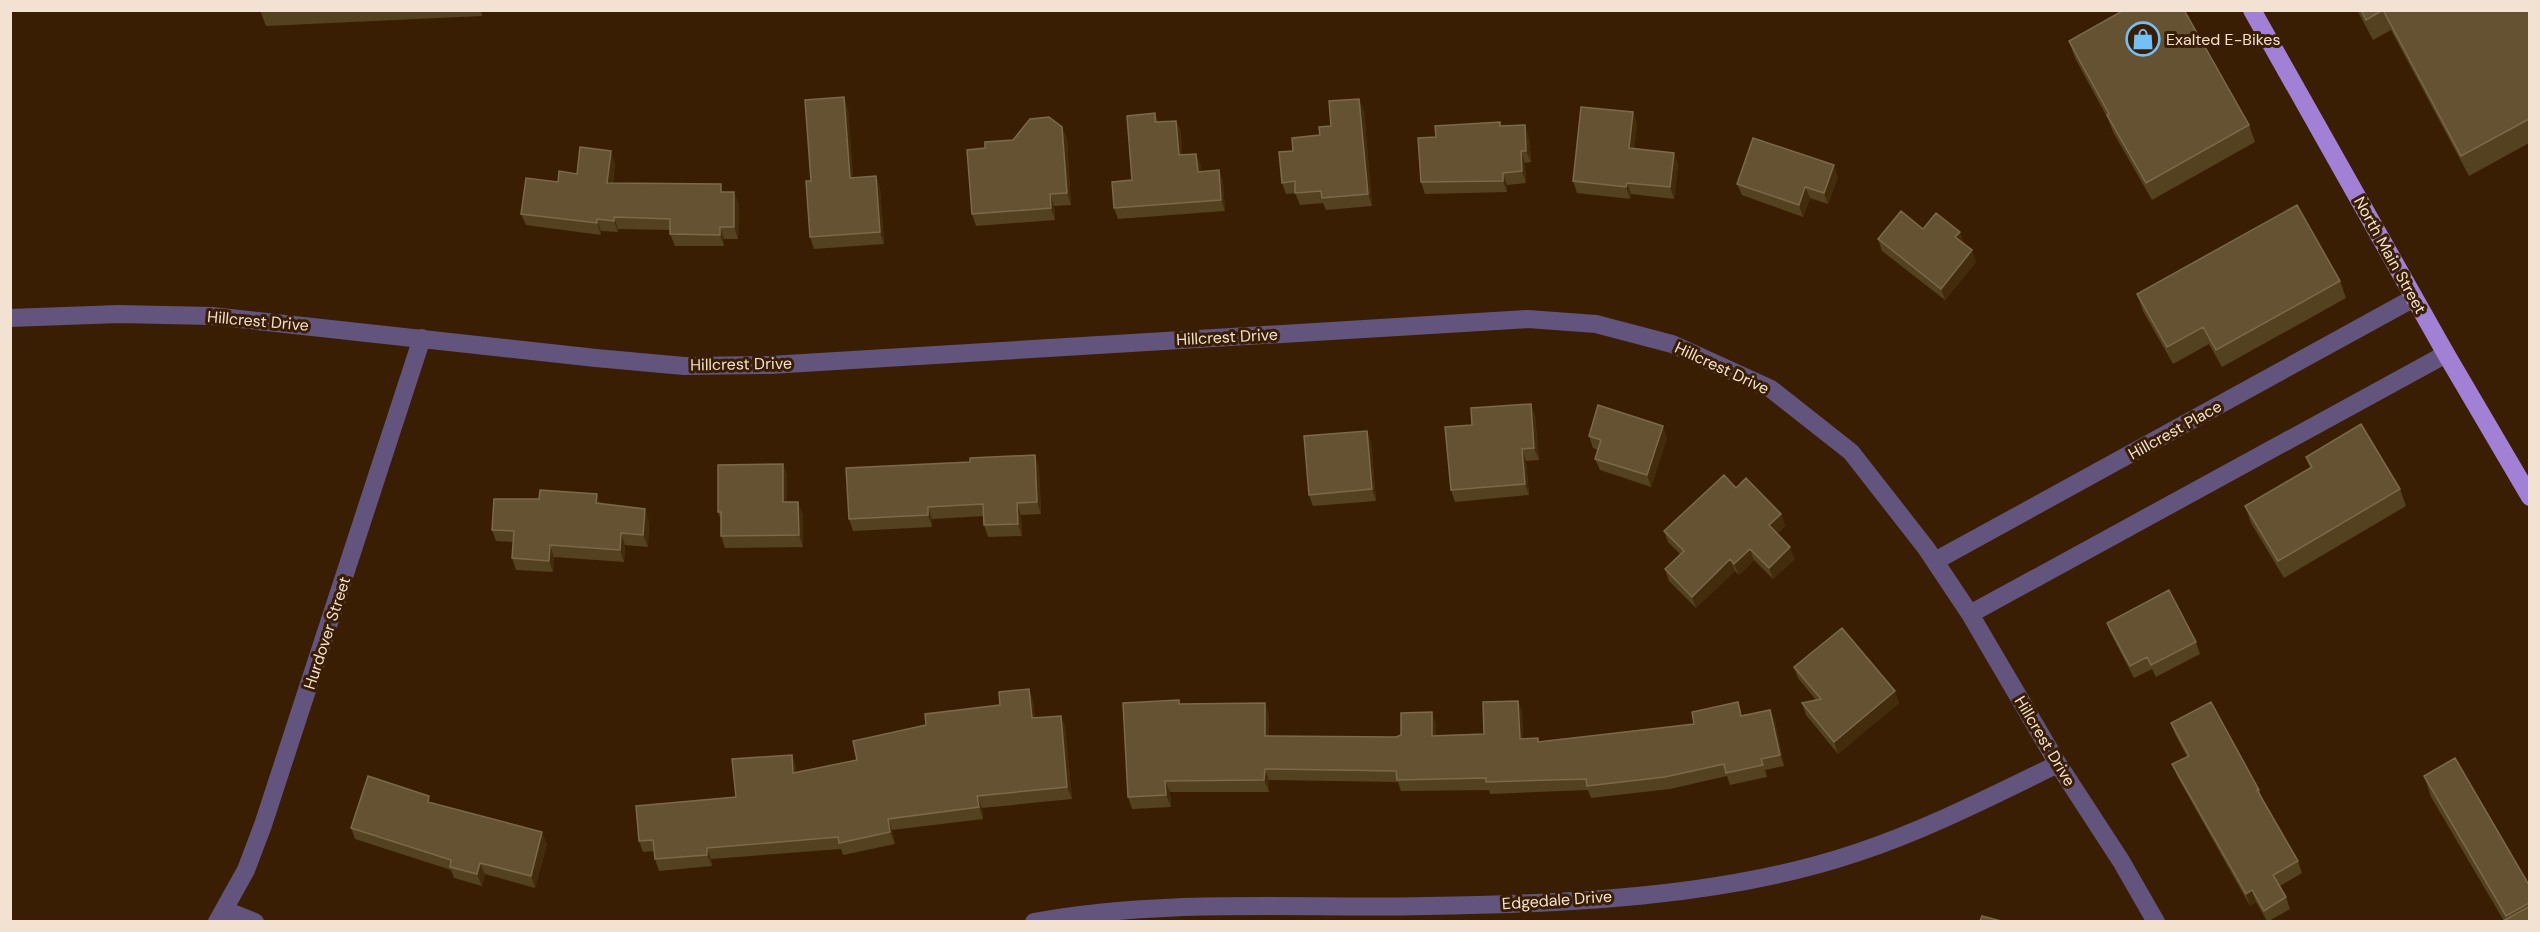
<svg xmlns="http://www.w3.org/2000/svg" width="2540" height="932" viewBox="0 0 2540 932" font-family="'DM Sans',sans-serif">
	<style>
		.lines { fill: none; stroke-linecap: round; stroke-linejoin: round }
		.minor { stroke: #63547e; stroke-width: 18 }
		.major { stroke: #a280d6; stroke-width: 18 }
		.wall { fill: #54411f }
		.shaded-wall { fill: #422c0c }
		.building { fill: #655233; stroke: #7b694c; stroke-width: 1.5 }
		.labels { text-anchor: middle; dominant-baseline: central; stroke-width: 6; stroke-linejoin: round; paint-order: stroke }
		.poi-label { font-size: 16px; fill: #f3e1d2; stroke: #391e03; text-anchor: start }
		.street-label { font-size: 16px; fill: #f3e1d2; stroke: #391e03 }
	</style>
	<rect width="100%" height="100%" fill="#391e03"/>
	<g class="lines">
		<path class="minor" d="M10 318 119 314 212 316 596 358 684 366 770 365 1528 319 1596 324 1672 344 1771 389 1851 452 1926 548 1970 614 2058 764 2121 861 2156 922
			M1935 561 2414 298
			M1970 614 2446 354
			M225 910 255 922
			M217 922 246 870 263 825 422 338
			M1034 922C1164 898 1297 909 1428 906 1566 904 1725 897 1856 853 1926 830 1992 796 2058 764"/>
		<path class="major" d="M2252 10 2446 354 2530 497"/>
	</g>
	<path class="wall" d="M260 10H481L482 16 266 26Z
		M2357 10H2529V143L2469 176 2391 30 2373 40Z
		M2069 41 2249 125 2255 142 2152 200 2113 132 2108 119 2075 58Z
		M848 109 853 178 876 176 880 188 884 244 814 249 810 237 811 181Z
		M1364 110 1372 206 1326 210 1323 203 1300 205 1295 193 1286 194 1282 183 1293 151 1320 135 1331 126Z
		M1633 112 1637 124 1634 149 1674 153 1678 165 1674 199 1631 194 1630 199 1577 193 1573 181Z
		M1155 113 1158 122 1176 121 1181 132 1182 155 1201 165V172L1219 170 1223 182 1225 211 1118 219 1114 208 1132 180Z
		M1500 122 1501 126 1529 137 1531 162 1525 163 1526 183 1507 185V192L1425 194 1421 182 1436 137Z
		M1062 127 1067 139 1071 205 1054 206 1055 220 976 226 972 214 985 148Z
		M615 163 613 183 724 192 739 204 738 239H724V246H675L670 234V230L618 229V232L601 231V235L526 225 521 214 558 182 577 174Z
		M1838 177 1828 204 1810 198 1803 217 1742 195 1737 184Z
		M1923 229 1964 243 1976 262 1945 300 1882 251 1878 239Z
		M2340 281 2346 298 2222 367 2209 344 2173 364 2143 311 2137 294Z
		M1535 415 1539 460 1526 461 1529 495 1455 502 1451 490 1472 425Z
		M1367 431 1371 442 1376 501 1313 506 1309 495Z
		M1589 436 1667 438 1651 487 1600 470 1595 459 1598 450 1593 448Z
		M1035 455 1039 467 1041 514 1021 515 1022 536 988 537 984 525V516L932 519V527L853 531 849 519 970 462Z
		M2306 457 2400 489 2406 506 2284 578 2251 523 2245 506 2310 468Z
		M783 464 787 475V502L803 514V547L725 548 721 536V520L718 512Z
		M1736 488 1781 514 1785 526 1777 534 1795 559 1773 579 1754 560 1739 575 1735 571 1696 608 1669 581 1665 569 1680 554 1668 542 1664 531Z
		M597 494 600 504 649 521 648 547 625 545 624 562 554 557 553 572 516 570 512 558 513 542 496 541 492 530 539 499Z
		M2107 623 2196 642 2200 654 2156 677 2152 669 2134 678 2111 634Z
		M1794 667 1899 703 1838 754 1806 715 1802 703 1816 700 1798 678Z
		M1029 689 1033 701 1035 718 1061 716 1065 727 1072 799 982 808 983 819 892 830 895 844 843 855 841 849 711 859 712 866 659 871 655 859 654 851 643 852 639 841 736 797 796 766V773L857 760 926 725 1000 705Z
		M1179 700 1180 704 1265 703 1269 715V736L1396 737 1436 724V735L1484 734 1518 701 1522 712 1523 739 1538 738 1539 742 1694 724 1770 710 1775 721 1784 766 1765 770 1767 777 1730 785 1727 776 1670 789 1591 798 1588 790 1490 794 1489 790 1401 791 1398 782 1269 780V792H1170L1171 807 1132 809 1128 797Z
		M2171 723 2259 790 2263 800 2298 861 2302 873 2280 886 2286 897 2290 909 2269 921H2267L2256 902 2250 906 2177 776 2172 764 2187 757 2175 734Z
		M2424 776 2529 885V921H2504L2431 797Z
		M432 803 547 844 535 888 485 874 482 886 454 878 451 870 355 839 351 828Z"/>
	<path class="shaded-wall" d="M844 97 848 109 854 190 850 178Z
		M1359 99 1364 110 1372 206 1368 194Z
		M1633 112 1637 124 1633 160 1629 148Z
		M1176 121 1181 132 1183 166 1179 155Z
		M1525 125 1529 137 1531 162 1526 151Z
		M1062 127 1067 139 1071 205 1067 193Z
		M611 151 615 163 611 195 607 183Z
		M1521 151 1525 163 1526 183 1522 171Z
		M1674 153 1678 165 1674 199 1670 187Z
		M1196 154 1201 165 1202 184 1198 172Z
		M1834 165 1838 177 1828 204 1824 193Z
		M1219 170 1223 182 1225 211 1221 200Z
		M1503 173 1507 185V192L1503 181Z
		M876 176 880 188 884 244 880 232Z
		M1627 183 1631 194 1630 199 1626 187Z
		M1805 187 1810 198 1803 217 1799 205Z
		M734 192 739 204 738 239 734 227Z
		M1050 194 1054 206 1055 220 1051 208Z
		M614 217 618 229V232L614 221Z
		M597 219 601 231V235L597 223Z
		M720 227 724 239V246L720 235Z
		M1960 232 1964 243 1960 249 1955 237Z
		M1972 250 1976 262 1945 300 1941 289Z
		M1531 404 1535 415 1539 460 1534 448Z
		M1663 426 1667 438 1651 487 1647 475Z
		M1367 431 1371 442 1376 501 1372 489Z
		M1522 449 1526 461 1529 495 1525 484Z
		M1035 455 1039 467 1041 514 1037 502Z
		M783 464 787 475V514L783 502Z
		M597 494 601 506 596 503Z
		M798 502 803 514V547L799 535Z
		M1017 503 1021 515 1022 536 1018 524Z
		M928 507 932 519V527L928 515Z
		M645 509 649 521 648 547 643 535Z
		M1781 514 1785 526 1774 537 1769 525Z
		M621 533 625 545 624 562 620 550Z
		M550 545 554 557 553 572 549 561Z
		M1790 547 1795 559 1773 579 1769 568Z
		M1750 549 1754 560 1739 575 1734 564Z
		M1730 559 1735 571 1696 608 1692 597Z
		M1029 689 1033 701 1036 730 1032 718Z
		M1895 691 1899 703 1838 754 1834 742Z
		M1518 701 1522 712 1524 751 1520 739Z
		M1265 703 1269 715V747L1265 736Z
		M1770 710 1775 721 1784 766 1780 755Z
		M1432 712 1436 724V747L1432 736Z
		M1061 716 1065 727 1072 799 1067 787Z
		M792 755 796 766 797 785 793 773Z
		M1265 769 1269 780V792L1264 780Z
		M1165 781 1170 792 1171 807 1166 795Z
		M977 796 982 808 983 819 979 807Z
		M888 819 892 830 895 844 890 832Z
		M542 832 547 844 535 888 531 876Z
		M707 848 711 859 712 866 707 855Z
		M480 863 485 874 482 886 477 874Z
		M2252 890 2256 902 2250 906 2246 894Z"/>
	<path class="building" d="M2124 10H2184L2249 125 2146 183 2107 115 2109 114 2069 41Z
		M2361 10H2383L2366 20Z
		M2383 10H2529V119L2461 156Z
		M844 97 850 178 876 176 880 232 810 237 806 181H811L805 100Z
		M1359 99 1368 194 1322 198 1321 191 1295 193V181L1282 183 1279 152 1293 151 1292 138 1320 135 1319 127 1331 126 1329 101Z
		M1581 107 1633 112 1629 148 1674 153 1670 187 1627 183 1626 187 1573 181Z
		M1155 113V122L1176 121 1179 155 1196 154 1198 172 1219 170 1221 200 1114 208 1112 182 1132 180 1127 116Z
		M1049 117 1062 127 1067 193 1050 194 1051 208 972 214 967 150 985 148V142L1013 140 1030 119Z
		M1500 122V126L1525 125 1526 151H1521L1522 171 1503 173V181L1421 182 1418 138 1436 137 1435 126Z
		M1753 138 1834 165 1824 193 1805 187 1799 205 1737 184Z
		M580 147 611 151 607 183 721 184V192H734V227H720V235L670 234V219L614 217V221L597 219V223L521 214 526 178 558 182 559 171 577 174Z
		M2297 205 2340 281 2216 350 2203 327 2167 347 2137 294Z
		M1901 211 1923 229 1936 213 1960 232 1955 237 1972 250 1941 289 1878 239Z
		M1531 404 1534 448 1522 449 1525 484 1451 490 1445 427 1472 425 1471 408Z
		M1598 405 1663 426 1647 475 1595 459 1601 440 1589 436Z
		M2361 424 2400 489 2278 561 2245 506 2312 467 2306 457Z
		M1367 431 1372 489 1309 495 1304 436Z
		M1035 455 1037 502 1017 503 1018 524 984 525 983 504 928 507V515L849 519 846 468 970 462V458Z
		M783 464V502H798L799 535 721 536V512H718V465Z
		M1724 475 1736 488 1746 478 1781 514 1769 525 1790 547 1769 568 1750 549 1734 564 1730 559 1692 597 1665 569 1684 551 1664 531Z
		M540 490 597 494 596 503 645 509 643 535 621 533 620 550 550 545 549 561 512 558 514 531 492 530 494 499H539Z
		M2169 590 2196 642 2151 665 2147 657 2130 666 2107 623Z
		M1842 628 1895 691 1834 742 1802 703 1821 699 1794 667Z
		M1029 689 1032 718 1061 716 1067 787 977 796 979 807 888 819 890 832 839 843 838 837 707 848V855L655 859 653 840 639 841 636 806 736 797 732 759 792 755 793 773 857 760 853 741 926 725 925 714 1000 705 999 692Z
		M1179 700V704L1265 703V736L1396 737 1401 735V713L1432 712V736L1484 734 1483 702 1518 701 1520 739 1538 738V742L1694 724 1692 712 1738 702 1741 716 1770 710 1780 755 1761 759 1763 765 1726 773 1724 764 1665 777 1587 786 1586 779 1486 782V778L1397 780 1396 771 1265 769 1264 780 1165 781 1166 795 1128 797 1123 703Z
		M2211 702 2259 790H2257L2298 861 2273 875 2286 897 2264 911 2252 890 2246 894 2172 764 2189 756 2171 723Z
		M2455 758 2529 885V903L2506 916 2424 776Z
		M368 776 429 796 428 802 542 832 531 876 480 863 477 874 450 867 451 860 351 828Z
		M2528 907 2529 909V921H2503Z
		M1982 916 2001 921H1980Z"/>
	<defs>
		<g id="shop-ring" transform="scale(1.725)"><circle r="9.5" fill="#391e03" stroke="#74c0f6" stroke-width="1.5"/><path d="M-5-2.5h2.3a2.7 3.5 0 0 1 5.4 0H5L5.5 6h-11ZM-1.5-2.5h3a1.5 2.3 0 0 0-3 0Z" fill="#74c0f6"/></g>
	</defs>
	<g fill-rule="evenodd">
		<use href="#shop-ring" x="2143" y="39"/>
	</g>
	<g class="labels">
		<g class="poi-label">
			<text x="2166" y="39">Exalted E-Bikes</text>
		</g>
		<g class="street-label">
			<text transform="translate(2390 255) rotate(61)">North Main Street</text>
			<text transform="translate(258 321) rotate(5)">Hillcrest Drive</text>
			<text transform="translate(1227 337) rotate(-3)">Hillcrest Drive</text>
			<text transform="translate(741 364) rotate(-1)">Hillcrest Drive</text>
			<text transform="translate(1722 368) rotate(25)">Hillcrest Drive</text>
			<text transform="translate(2175 430) rotate(-29)">Hillcrest Place</text>
			<text transform="translate(327 633) rotate(-72)">Hurdover Street</text>
			<text transform="translate(2045 741) rotate(59)">Hillcrest Drive</text>
			<text transform="translate(1557 900) rotate(-4)">Edgedale Drive</text>
		</g>
	</g>
	<rect width="2540" height="932" fill="none" stroke="#f3e1d2" stroke-width="24"/>
</svg>
